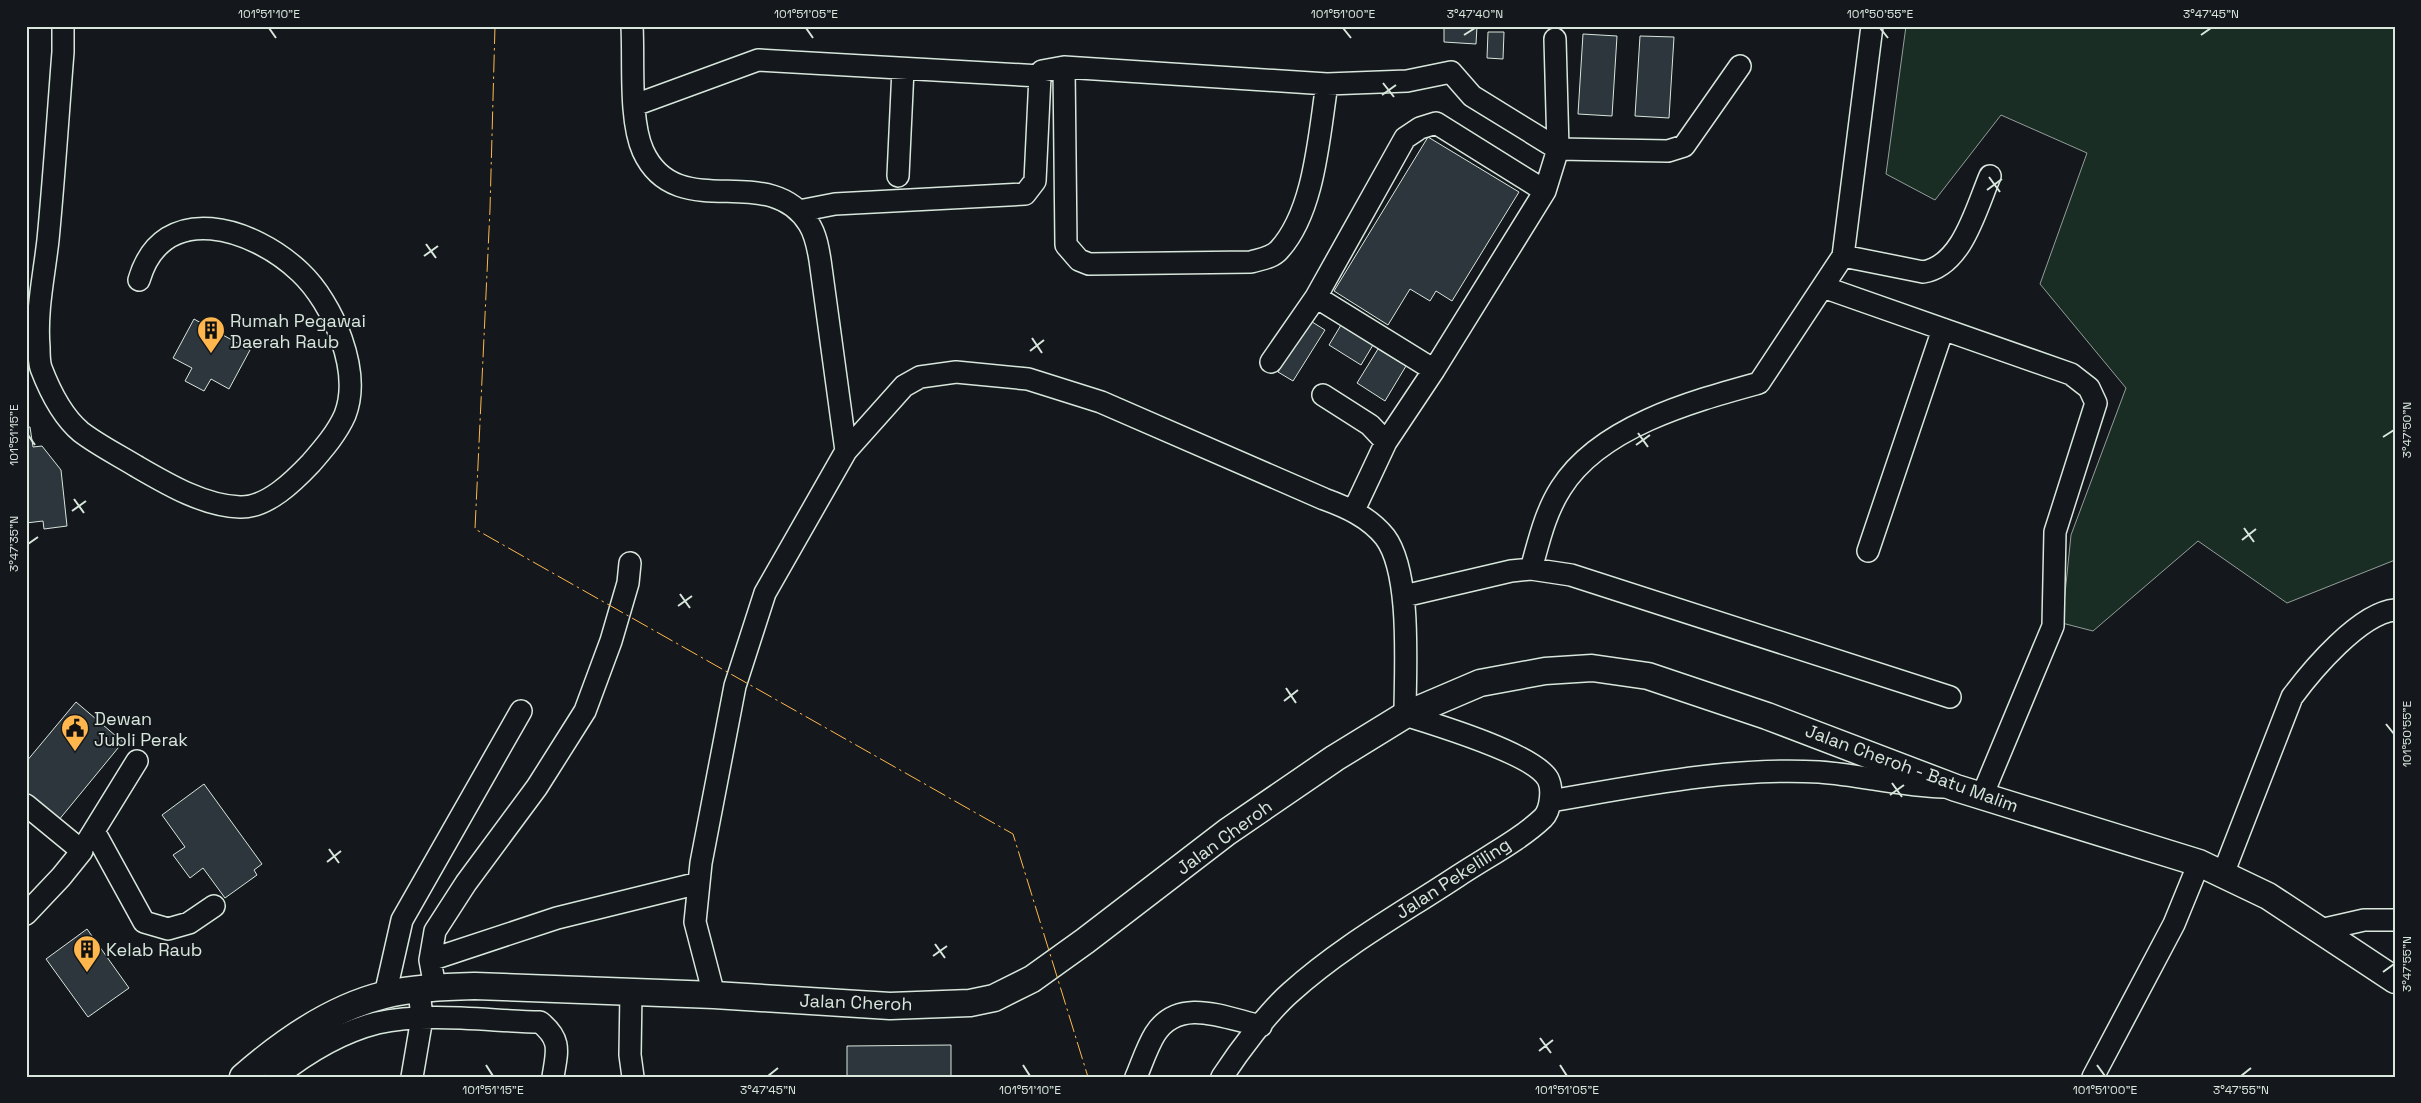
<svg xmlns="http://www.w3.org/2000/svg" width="2421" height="1103" viewBox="0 0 2421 1103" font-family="'Space Grotesk',sans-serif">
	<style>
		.green { fill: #1a2d24; stroke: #939e99 }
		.building { fill: #2c363c; stroke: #d8e6dc }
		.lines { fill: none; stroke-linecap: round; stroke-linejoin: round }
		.minor-casing { stroke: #d8e6dc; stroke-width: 24 }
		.major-casing { stroke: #d8e6dc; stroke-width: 29 }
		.minor { stroke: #14181c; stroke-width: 21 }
		.major { stroke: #14181c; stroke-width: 26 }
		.power { stroke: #ffb74d; stroke-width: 1; stroke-dasharray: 18 4 2.5 4; stroke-linecap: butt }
		.ticks { fill: none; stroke: #d8e6dc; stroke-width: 2 }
		.labels { text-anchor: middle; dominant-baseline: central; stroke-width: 4; stroke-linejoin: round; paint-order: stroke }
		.poi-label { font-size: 18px; fill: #d8e6dc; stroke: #14181c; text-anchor: start }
		.street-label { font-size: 18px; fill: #d8e6dc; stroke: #14181c }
		.neatline { fill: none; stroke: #d8e6dc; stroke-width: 2 }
		.ticks-label { font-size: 12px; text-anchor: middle; fill: #d8e6dc }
	</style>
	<rect width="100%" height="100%" fill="#14181c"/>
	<path class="green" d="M1906 26H2395V560L2287 603 2198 541 2093 631 2062 623 2071 535 2126 388 2040 284 2087 153 2001 115 1935 200 1886 174Z"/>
	<path class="building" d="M1444 26H1477L1476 44 1444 42Z
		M1488 32H1504L1503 59 1487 58Z
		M1583 34 1617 36 1612 116 1578 114Z
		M1640 36 1674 37 1669 118 1635 116Z
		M1428 137 1519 192 1452 301 1436 291 1430 301 1410 289 1388 325 1334 291Z
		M194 319 250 350 229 389 211 379 204 391 185 381 192 368 173 358Z
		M1309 320 1325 330 1293 381 1278 372Z
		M1341 325 1373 345 1361 365 1329 345Z
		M1378 349 1406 366 1385 401 1357 383Z
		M26 427H30L33 447 42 446 61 470 67 526 44 529 43 521 26 523Z
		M76 702 123 742 58 821 26 795V762Z
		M204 784 262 864 254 870 257 875 225 898 203 868 190 878 173 855 185 847 162 815Z
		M87 929 129 988 88 1017 46 959Z
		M951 1045V1077H847V1046Z"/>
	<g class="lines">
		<g class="minor-casing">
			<path id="minor" d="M63 26V52C58 115 54 178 48 240 44 276 36 311 39 347 39 354 39 362 41 368 49 389 63 417 81 432 98 445 118 455 136 466 167 484 204 506 240 507 267 508 294 481 311 463 324 448 337 433 345 415 362 371 333 303 300 272 254 228 163 198 139 280
				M632 26C634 61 629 120 643 151 677 226 769 159 809 224 816 235 818 248 820 260L846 451
				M1555 39 1558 149
				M1064 67 1066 245 1079 260 1089 264 1251 262C1261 259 1272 258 1279 250 1315 211 1319 134 1327 84
				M635 105 758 60 1040 76
				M898 176 903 69
				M799 211 835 204 1025 194 1035 181 1040 76 1042 71 1064 67 1327 84 1407 81 1451 72 1472 96 1558 149
				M1843 256 1923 272C1962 266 1976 209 1990 176
				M1823 287 2071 374 2089 388 2096 403 2055 532 2053 626 1982 796
				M1271 362 1316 297
				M1434 370 1316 297 1405 138 1420 128 1436 123 1545 191
				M1323 395 1370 425 1386 442
				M1354 510 1386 442 1434 370 1545 191 1558 149 1668 151 1684 146 1740 66
				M1868 551 1943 329
				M1531 569C1539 541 1545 513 1561 488 1600 426 1694 401 1759 383L1843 256 1872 26
				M1404 596 1511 571 1531 569 1571 575 1950 697
				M1551 801C1638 786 1729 767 1819 772 1861 775 1901 786 1943 787
				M26 805 82 851 61 877 26 914
				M94 831 144 922 168 929 189 923 214 906
				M87 842 137 761
				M2223 874 2292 697C2312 670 2360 613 2395 610
				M2320 930 2364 920H2395
				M430 960 557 918 699 883
				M435 987 430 960 435 931 466 883 537 787 585 711 611 641 628 583 630 563
				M631 992 630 1055 633 1077
				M385 995 402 920 521 711
				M714 995 695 922 701 863 735 686 765 593 846 451 904 386 920 377 956 372 1028 379 1101 402 1324 499C1346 507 1369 517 1385 537 1412 573 1405 670 1405 715 1434 724 1534 754 1548 779 1553 789 1551 810 1543 818 1520 840 1485 858 1458 876 1402 913 1342 946 1291 992 1268 1012 1239 1051 1222 1077
				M276 1077C305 1054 341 1032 377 1023 428 1012 488 1021 540 1022 562 1040 557 1051 553 1077
				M412 1077 422 1018 419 990
				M1136 1077C1142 1063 1147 1047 1155 1034 1179 996 1225 1018 1261 1026
				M2093 1077 2174 924 2199 863"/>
		</g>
		<g class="major-casing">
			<path id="major" d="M243 1077C283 1042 331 1008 384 995 413 988 445 987 475 986L714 995 890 1006 970 1003 994 998 1032 979 1085 941 1227 832 1335 758 1405 715 1480 683 1545 671 1592 668 1648 676 1767 716 1956 788 2199 863 2268 896 2395 980"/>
		</g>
		<use href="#minor" class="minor"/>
		<use href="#major" class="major"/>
		<path class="power" d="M495 26 490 209 475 529 1013 834 1088 1077"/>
	</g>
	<path class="ticks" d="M269 28 276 38M806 28 813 38M1343 28 1351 38M1880 28 1888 38M1464 35 1475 28M2201 35 2211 28M1383 83 1394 97M1382 95 1396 85M1989 177 2000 192M1987 190 2002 179M426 244 436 258M424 256 438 246M1032 338 1042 353M1030 351 1044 340M1638 433 1648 447M28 435 35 445M2383 437 2394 430M1636 445 1650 435M74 499 84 513M72 511 86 501M2244 528 2254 542M2242 540 2256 529M28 544 38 537M680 594 690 608M678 606 692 596M1286 688 1296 703M1284 701 1298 690M2386 724 2394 734M1892 783 1902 797M1890 795 1904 785M329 849 339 863M327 862 341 851M935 944 945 958M933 956 947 946M2383 972 2394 964M1540 1038 1551 1053M1539 1051 1553 1040M486 1065 493 1076M1023 1065 1030 1076M1560 1065 1567 1076M2097 1065 2105 1076M768 1076 778 1068M2241 1076 2251 1068"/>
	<defs>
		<g id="building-pin" transform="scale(1.4375)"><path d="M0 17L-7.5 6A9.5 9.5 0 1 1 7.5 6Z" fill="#ffb74d" stroke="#14181c"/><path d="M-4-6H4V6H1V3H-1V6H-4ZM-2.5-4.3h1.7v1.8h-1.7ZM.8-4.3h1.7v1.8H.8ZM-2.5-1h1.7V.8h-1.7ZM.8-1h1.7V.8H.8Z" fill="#111"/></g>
		<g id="civic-pin" transform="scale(1.4375)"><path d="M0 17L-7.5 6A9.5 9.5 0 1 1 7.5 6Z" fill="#ffb74d" stroke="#14181c"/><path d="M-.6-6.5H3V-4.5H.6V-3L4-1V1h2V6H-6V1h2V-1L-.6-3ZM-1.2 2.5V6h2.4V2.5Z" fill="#111"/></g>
	</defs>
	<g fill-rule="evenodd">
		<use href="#building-pin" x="211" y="330"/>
		<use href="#civic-pin" x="75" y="728"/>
		<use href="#building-pin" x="87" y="949"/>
	</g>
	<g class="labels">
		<g class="poi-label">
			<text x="230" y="320">Rumah Pegawai<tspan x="230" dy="21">Daerah Raub</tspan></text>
			<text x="94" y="718">Dewan<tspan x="94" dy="21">Jubli Perak</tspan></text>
			<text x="106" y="949">Kelab Raub</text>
		</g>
		<g class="street-label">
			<text transform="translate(1912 768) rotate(20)">Jalan Cheroh - Batu Malim</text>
			<text transform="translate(1224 837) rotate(-36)">Jalan Cheroh</text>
			<text transform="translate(1453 878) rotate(-33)">Jalan Pekeliling</text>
			<text transform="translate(856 1002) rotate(2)">Jalan Cheroh</text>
		</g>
	</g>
	<rect width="2421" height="1103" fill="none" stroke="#14181c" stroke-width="55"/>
	<rect x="28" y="28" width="2366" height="1048" class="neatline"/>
	<g class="ticks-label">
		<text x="269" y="18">101°51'10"E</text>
		<text x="806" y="18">101°51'05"E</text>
		<text x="1343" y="18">101°51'00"E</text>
		<text x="1475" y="18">3°47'40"N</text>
		<text x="1880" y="18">101°50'55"E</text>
		<text x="2211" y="18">3°47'45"N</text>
		<text transform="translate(2407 430) rotate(-90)" y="4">3°47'50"N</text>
		<text transform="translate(14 435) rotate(-90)" y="4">101°51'15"E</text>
		<text transform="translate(14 544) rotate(-90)" y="4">3°47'35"N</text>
		<text transform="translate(2407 734) rotate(-90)" y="4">101°50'55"E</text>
		<text transform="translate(2407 964) rotate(-90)" y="4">3°47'55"N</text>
		<text x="493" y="1094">101°51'15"E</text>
		<text x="768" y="1094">3°47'45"N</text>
		<text x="1030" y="1094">101°51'10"E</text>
		<text x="1567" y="1094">101°51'05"E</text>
		<text x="2105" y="1094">101°51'00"E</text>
		<text x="2241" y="1094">3°47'55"N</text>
	</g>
</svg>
